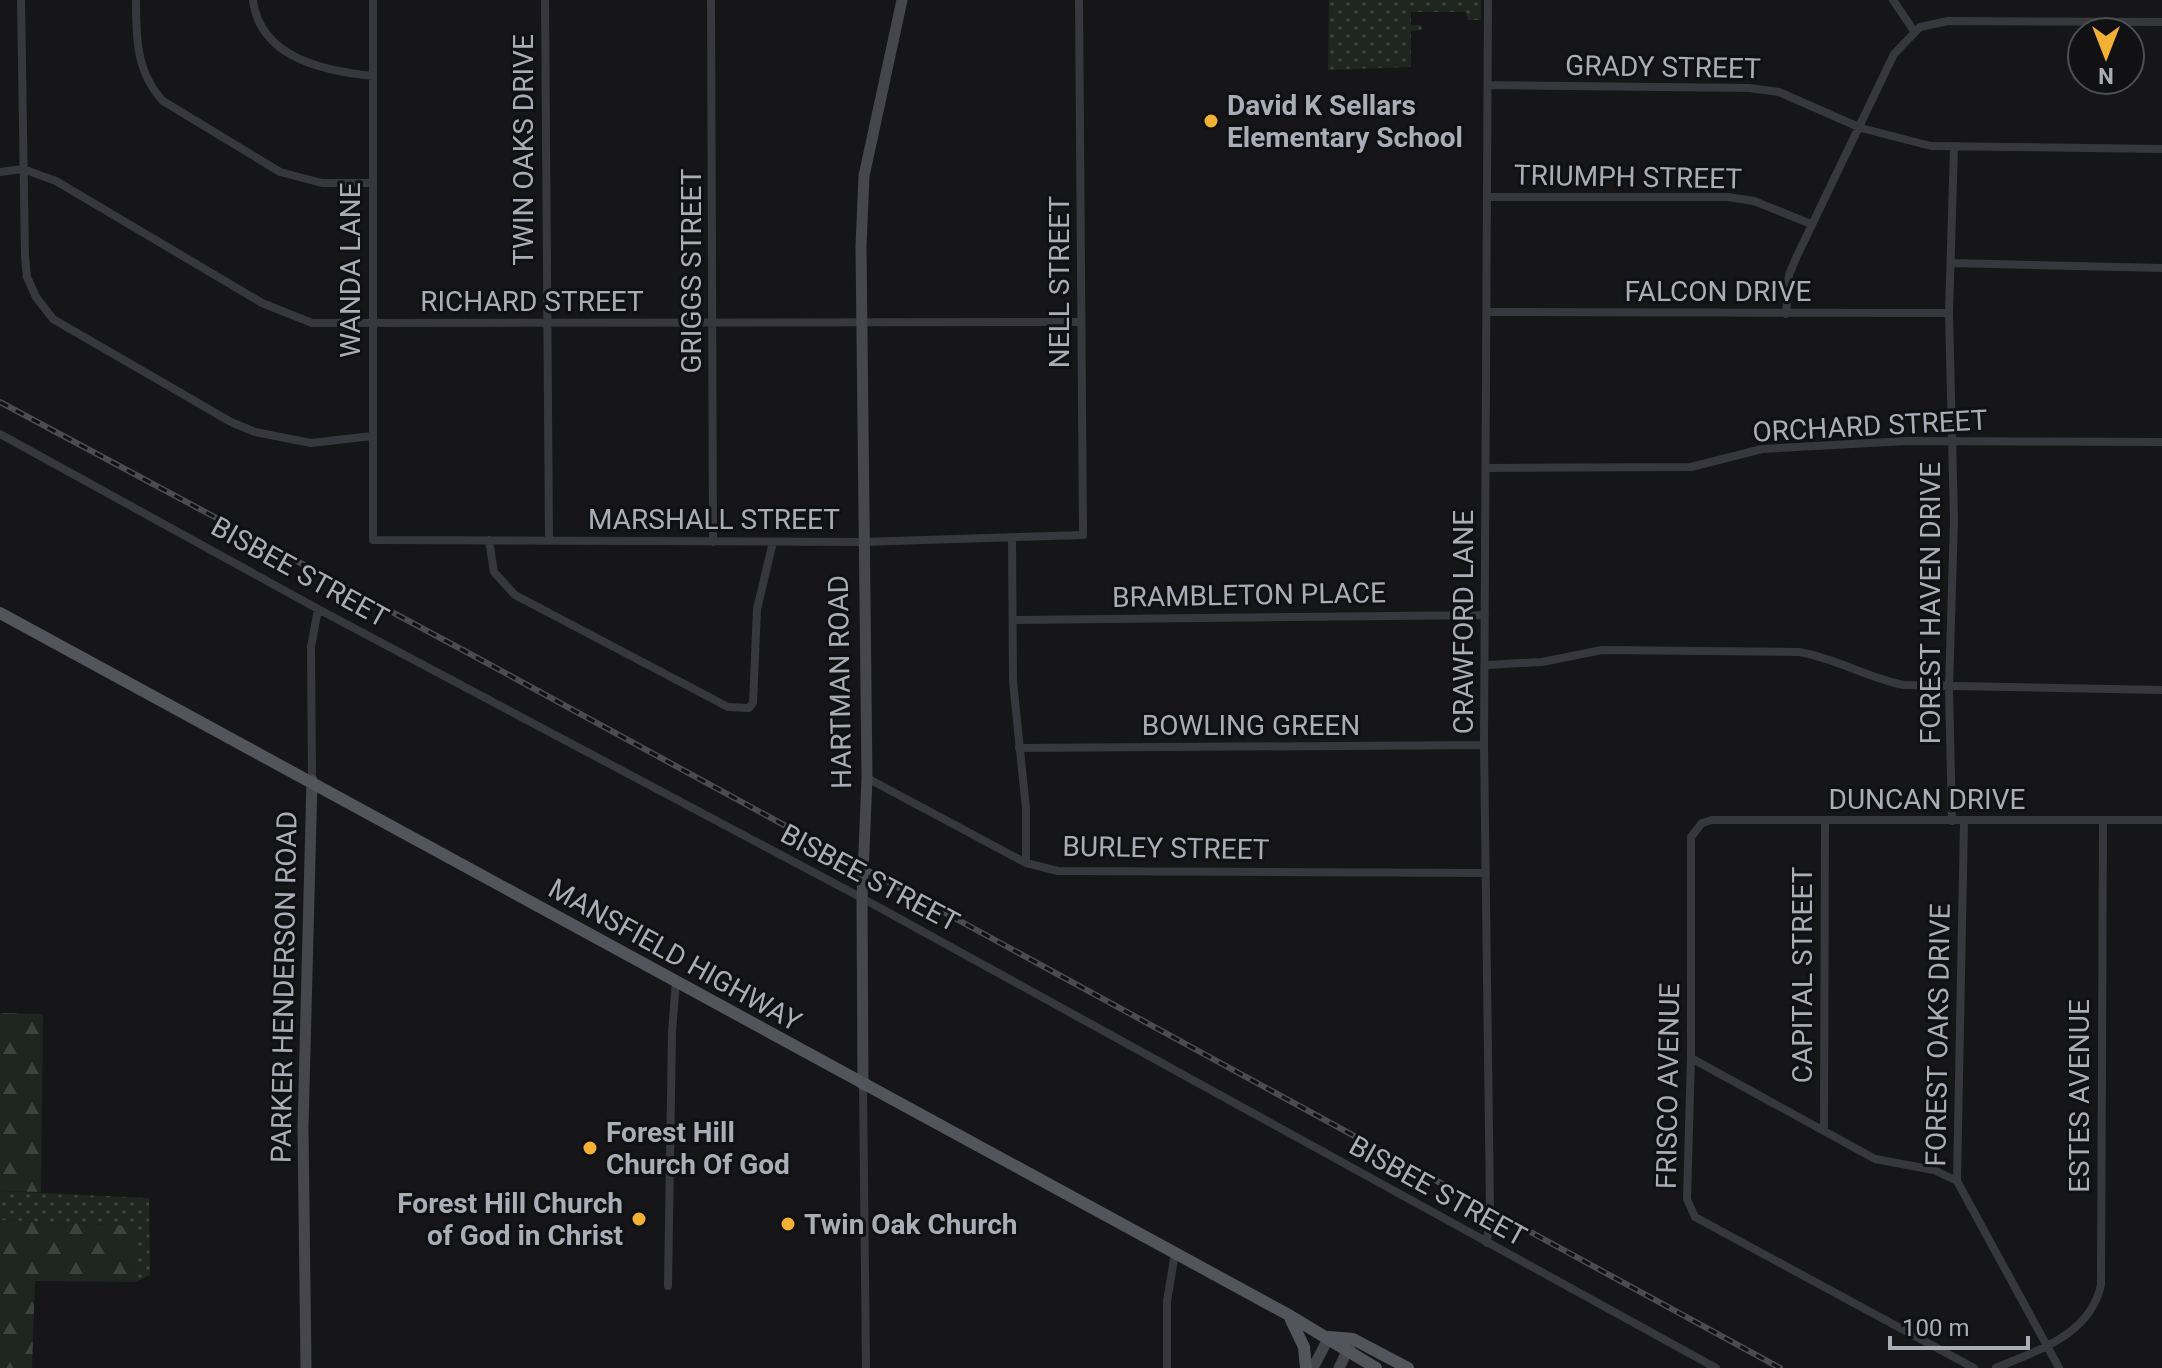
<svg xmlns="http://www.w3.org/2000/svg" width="2162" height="1368" viewBox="0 0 2162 1368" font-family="Roboto,sans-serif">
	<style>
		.grass { fill: url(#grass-dots) }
		.forest { fill: url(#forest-firs) }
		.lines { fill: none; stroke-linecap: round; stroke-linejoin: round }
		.street { stroke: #37383d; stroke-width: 8 }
		.secondary { stroke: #45474d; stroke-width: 11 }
		.primary { stroke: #53555c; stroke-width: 12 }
		.rail-casing { stroke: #4a4c52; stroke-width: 6 }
		.rail { stroke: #111113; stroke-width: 3; stroke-dasharray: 9; stroke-linecap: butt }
		.poi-dot { fill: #f2b134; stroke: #111113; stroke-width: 3 }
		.labels { text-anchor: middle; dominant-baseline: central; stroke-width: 6; stroke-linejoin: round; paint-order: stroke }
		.street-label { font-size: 28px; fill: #a8adb8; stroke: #111113 }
		.poi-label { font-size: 28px; font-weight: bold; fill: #a8adb8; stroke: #111113; text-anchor: start }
	</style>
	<defs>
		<pattern id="grass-dots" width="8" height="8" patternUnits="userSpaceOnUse" patternTransform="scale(2)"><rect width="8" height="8" fill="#1e261f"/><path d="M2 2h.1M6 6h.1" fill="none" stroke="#3c433d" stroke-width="1.8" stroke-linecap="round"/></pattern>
		<pattern id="forest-firs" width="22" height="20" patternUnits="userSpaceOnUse" patternTransform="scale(2)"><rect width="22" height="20" fill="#1e261f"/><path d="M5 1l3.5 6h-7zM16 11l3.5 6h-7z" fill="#3c433d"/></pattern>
	</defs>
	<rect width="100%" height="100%" fill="#161618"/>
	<path class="grass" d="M1329 0H1481V20H1468L1466 12H1411V25H1421L1422 30 1411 31V67L1328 70Z
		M0 1191 149 1198 150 1275 135 1282 133 1226 0 1220Z"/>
	<path class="forest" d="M0 1013 43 1014 41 1192 0 1191Z
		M0 1220 134 1226 135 1282 35 1281 32 1368H0Z"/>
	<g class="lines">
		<path class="street" d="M21 0 25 256 27 277 36 297 53 319 231 422 255 432 311 443 372 436
			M136 0C136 37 136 72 163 101L280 172 322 183H373
			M253 0C260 58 324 71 373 76
			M373 0V540L862 542 1083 535 1079 0
			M545 0 549 539
			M711 0 713 542
			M1893 0 1914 31
			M1488 85 1749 88 1779 92 1861 128 1931 146 2162 149
			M0 172 23 169 56 181 262 303 312 323 1081 322
			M1488 197H1728L1754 201 1811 224
			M1953 263 2162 268
			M1488 312 1949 313
			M1786 314 1789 275 1796 258 1894 54 1920 27 1948 21 2162 22
			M0 434 318 609 862 898 1716 1368
			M1486 468 1691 467 1762 449 1907 441 2162 442
			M489 540 494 572 515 595 728 707 749 708 753 703 757 609 773 542
			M1012 540 1013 681 1026 809V863
			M1013 620 1485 615
			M1486 665 1542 662 1602 650 1799 652C1836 658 1867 678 1904 685L2162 690
			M1019 748 1484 745
			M867 778 1026 863 1058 871 1486 873
			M312 780 311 647 318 609
			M1952 821 1949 688 1954 520 1949 313 1954 147
			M1964 821 1957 1181 2059 1368
			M1691 1058 1875 1159 1934 1170 1957 1181
			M863 1085 866 1368
			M1824 1130 1825 821
			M1487 1243 1490 1209 1484 745 1488 0
			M668 1286 672 1032 676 981
			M1167 1368V1301L1175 1253
			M1974 1368 1695 1217 1687 1199 1691 1058V837L1702 823 1712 820H2162
			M1996 1368C2038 1350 2090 1335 2101 1285L2103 821"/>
		<path class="secondary" d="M863 1085 862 898 867 778 861 246 864 176 902 0
			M306 1368 303 1127 312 780
			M1313 1368 1329 1337
			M1339 1368 1351 1343"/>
		<path class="primary" d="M0 613 1287 1314 1376 1368
			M1291 1320 1304 1347 1306 1368
			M1329 1337 1353 1339 1408 1368"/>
		<g class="rail-casing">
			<path id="rail" d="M0 402 474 656 1780 1368"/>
		</g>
		<use href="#rail" class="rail"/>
	</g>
	<g class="poi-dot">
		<circle cx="1211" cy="121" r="8"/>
		<circle cx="590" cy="1148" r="8"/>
		<circle cx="639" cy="1219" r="8"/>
		<circle cx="788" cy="1224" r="8"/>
	</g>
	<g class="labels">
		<g class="street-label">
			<text transform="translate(1663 67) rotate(1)">GRADY STREET</text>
			<text transform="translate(523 150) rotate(-90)">TWIN OAKS DRIVE</text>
			<text transform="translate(1628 177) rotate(1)">TRIUMPH STREET</text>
			<text transform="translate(350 270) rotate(-90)">WANDA LANE</text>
			<text transform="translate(691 271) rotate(-90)">GRIGGS STREET</text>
			<text transform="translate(1059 282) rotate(-90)">NELL STREET</text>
			<text x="1718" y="291">FALCON DRIVE</text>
			<text x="532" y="301">RICHARD STREET</text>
			<text transform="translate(1870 426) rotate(-3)">ORCHARD STREET</text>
			<text x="714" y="519">MARSHALL STREET</text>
			<text transform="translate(300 572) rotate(29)">BISBEE STREET</text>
			<text transform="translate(1249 595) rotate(-1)">BRAMBLETON PLACE</text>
			<text transform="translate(1930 603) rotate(-90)">FOREST HAVEN DRIVE</text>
			<text transform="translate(1463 622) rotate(-90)">CRAWFORD LANE</text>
			<text transform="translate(840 682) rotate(-91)">HARTMAN ROAD</text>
			<text x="1251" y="725">BOWLING GREEN</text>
			<text x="1927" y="799">DUNCAN DRIVE</text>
			<text transform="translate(1166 848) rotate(1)">BURLEY STREET</text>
			<text transform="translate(870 878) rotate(28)">BISBEE STREET</text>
			<text transform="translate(675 955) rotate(29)">MANSFIELD HIGHWAY</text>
			<text transform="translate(1802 975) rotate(-90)">CAPITAL STREET</text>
			<text transform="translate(284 987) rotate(-89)">PARKER HENDERSON ROAD</text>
			<text transform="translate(1938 1035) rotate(-89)">FOREST OAKS DRIVE</text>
			<text transform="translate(1668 1086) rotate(-89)">FRISCO AVENUE</text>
			<text transform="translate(2079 1096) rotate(-90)">ESTES AVENUE</text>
			<text transform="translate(1438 1191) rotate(29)">BISBEE STREET</text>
		</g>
		<g class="poi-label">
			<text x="1227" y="105">David K Sellars<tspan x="1227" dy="32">Elementary School</tspan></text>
			<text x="606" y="1132">Forest Hill<tspan x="606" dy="32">Church Of God</tspan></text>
			<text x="623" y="1203" text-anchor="end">Forest Hill Church<tspan x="623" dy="32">of God in Christ</tspan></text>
			<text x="804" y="1224">Twin Oak Church</text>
		</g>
	</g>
	<g transform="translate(2106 56) rotate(180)"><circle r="38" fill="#111113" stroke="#4d4f55" stroke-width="2"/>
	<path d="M0-6L14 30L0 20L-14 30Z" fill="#f2b134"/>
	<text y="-12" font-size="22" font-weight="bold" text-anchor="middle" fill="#a8adb8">N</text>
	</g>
	<path d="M1890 1336v12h138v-12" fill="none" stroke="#a8adb8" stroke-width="4"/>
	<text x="1902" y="1336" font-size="24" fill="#a8adb8" stroke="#111113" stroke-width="6" paint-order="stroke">100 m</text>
</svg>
